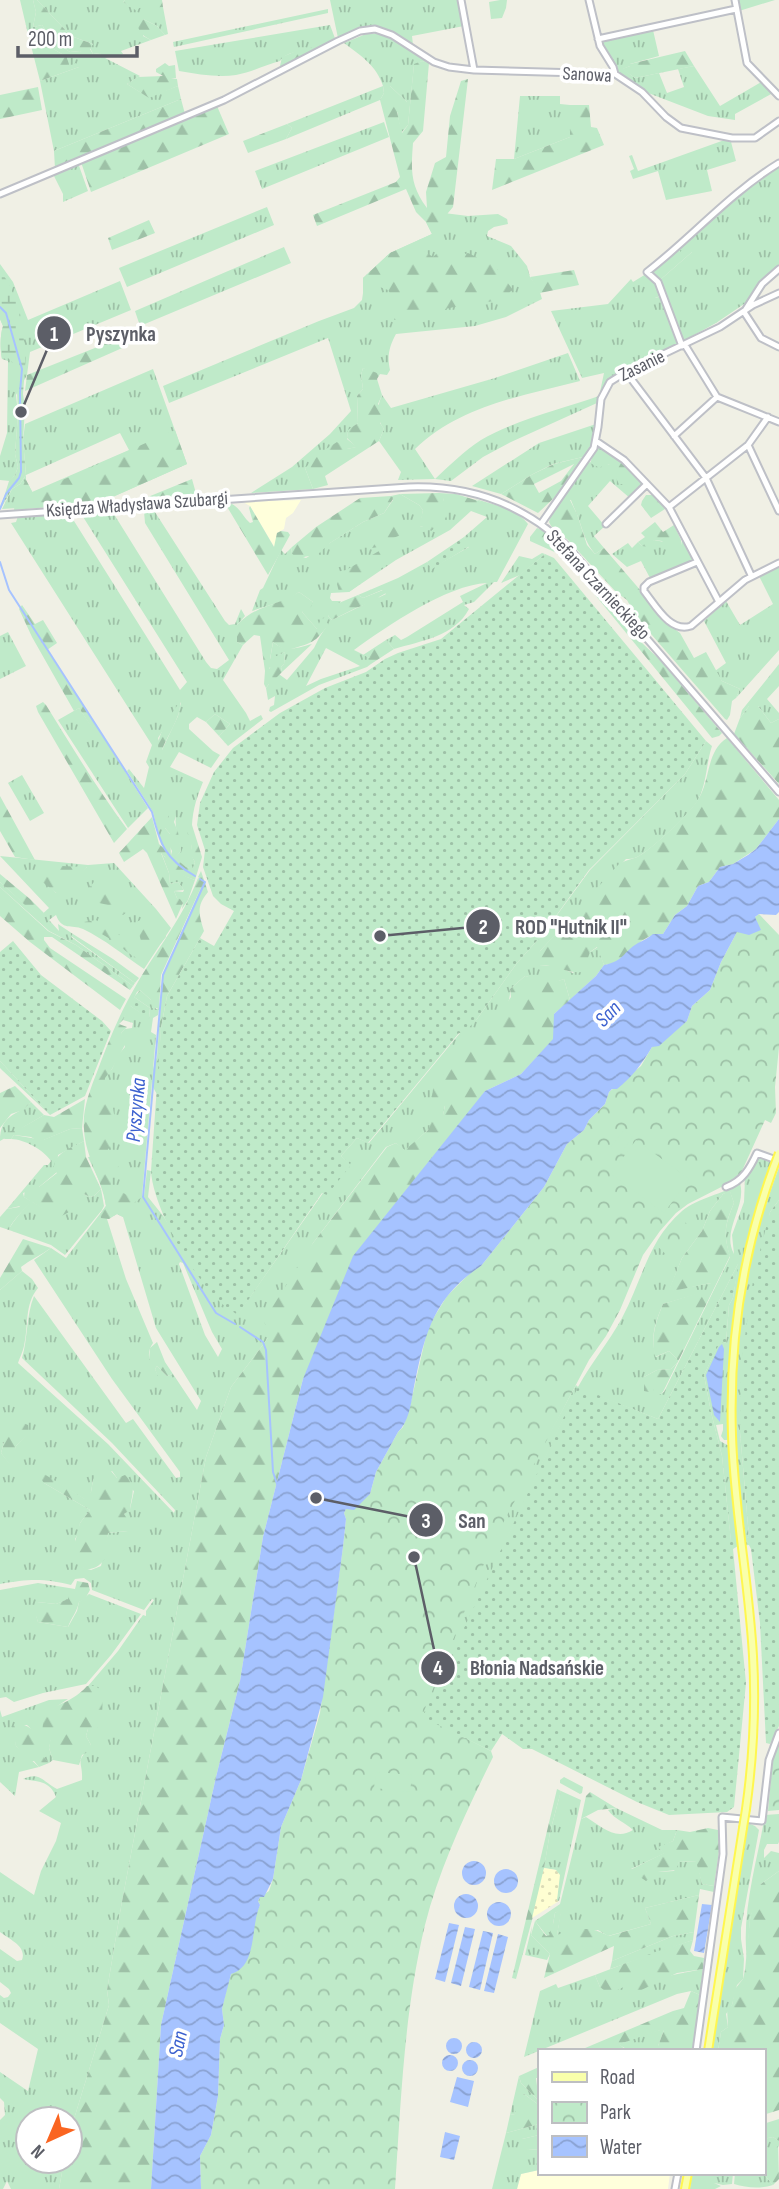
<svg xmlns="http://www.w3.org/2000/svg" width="779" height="2189" viewBox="0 0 779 2189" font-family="'Sofia Sans Condensed',sans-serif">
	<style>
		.commercial { fill: #ffffdb }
		.grass { fill: url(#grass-tufts); fill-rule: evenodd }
		.forest { fill: url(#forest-firs); fill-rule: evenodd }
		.wetland { fill: url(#wetland-marsh) }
		.sand { fill: url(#sand-dots) }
		.park { fill: url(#park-crowns) }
		.garden { fill: url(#garden-dots) }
		.pitch { fill: #bfeac9 }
		.water { fill: url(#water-waves) }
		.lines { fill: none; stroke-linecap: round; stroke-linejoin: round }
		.stream { stroke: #a6c3ff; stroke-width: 2 }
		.minor-casing { stroke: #bec0c7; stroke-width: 9 }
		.major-casing { stroke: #fff74f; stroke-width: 10 }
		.minor { stroke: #fff; stroke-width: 5 }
		.major { stroke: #f9ffab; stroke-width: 6 }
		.major-bridge-casing { stroke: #fff74f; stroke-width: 10; stroke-linecap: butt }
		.major-bridge { stroke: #f9ffab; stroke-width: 6 }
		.labels { text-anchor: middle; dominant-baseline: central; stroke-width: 7; stroke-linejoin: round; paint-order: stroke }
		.street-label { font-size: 19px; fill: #5c5e67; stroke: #fff }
		.water-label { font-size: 21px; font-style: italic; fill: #3c61cf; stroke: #fff }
		.leader { fill: none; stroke: #5c5e67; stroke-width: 2.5 }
		.callout-dot { fill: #5c5e67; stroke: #fff; stroke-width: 2.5 }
		.mark-label { font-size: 21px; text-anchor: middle; font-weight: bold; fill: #fff }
		.callout-label { font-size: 21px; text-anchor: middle; font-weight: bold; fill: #5c5e67; stroke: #fff; stroke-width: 7; stroke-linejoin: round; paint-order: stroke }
	</style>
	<defs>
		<pattern id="grass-tufts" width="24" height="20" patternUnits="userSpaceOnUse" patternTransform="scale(1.75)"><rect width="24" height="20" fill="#bfeac9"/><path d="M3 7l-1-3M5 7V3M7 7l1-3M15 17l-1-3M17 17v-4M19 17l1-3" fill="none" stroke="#9ec1a7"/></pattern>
		<pattern id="forest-firs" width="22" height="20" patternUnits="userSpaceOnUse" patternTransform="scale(1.75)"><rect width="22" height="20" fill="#bfeac9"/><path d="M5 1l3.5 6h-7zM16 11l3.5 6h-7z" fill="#9ec1a7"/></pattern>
		<pattern id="wetland-marsh" width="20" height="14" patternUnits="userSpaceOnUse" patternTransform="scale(1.75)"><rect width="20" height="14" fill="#bfeac9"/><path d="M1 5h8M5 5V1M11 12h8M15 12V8" fill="none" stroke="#9ec1a7"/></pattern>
		<pattern id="sand-dots" width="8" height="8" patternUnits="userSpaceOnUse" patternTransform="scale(1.75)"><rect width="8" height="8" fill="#fefed2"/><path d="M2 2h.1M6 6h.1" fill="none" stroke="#dcdcb7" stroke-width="1.8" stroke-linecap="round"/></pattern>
		<pattern id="park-crowns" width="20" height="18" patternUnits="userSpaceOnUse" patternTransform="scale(1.75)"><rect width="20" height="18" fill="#bfeac9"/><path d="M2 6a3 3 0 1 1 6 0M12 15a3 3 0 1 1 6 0" fill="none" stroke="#9ec1a7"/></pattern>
		<pattern id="garden-dots" width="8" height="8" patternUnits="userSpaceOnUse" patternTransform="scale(1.75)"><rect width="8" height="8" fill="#bfeac9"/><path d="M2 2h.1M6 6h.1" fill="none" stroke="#9ec1a7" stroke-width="1.8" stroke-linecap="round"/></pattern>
		<pattern id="water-waves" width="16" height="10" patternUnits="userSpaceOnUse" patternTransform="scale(1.75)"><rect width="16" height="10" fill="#a6c3ff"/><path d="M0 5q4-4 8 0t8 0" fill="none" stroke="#8aa2d2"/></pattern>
	</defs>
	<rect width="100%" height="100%" fill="#f0f0e5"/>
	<path class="commercial" d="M301 500 293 513 286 518 284 529 277 533 275 548 250 506 243 502Z
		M539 2170V2173H670L668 2189H517L521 2174Z"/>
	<path class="grass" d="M20 0H33L36 12 33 27 42 25 46 31 44 35 70 52 80 51 101 59 100 53 93 54 90 48 93 44 71 36 37 0H125L123 2 132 7H163L168 34 165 35 157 26 143 19V36L151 40 121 51 123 54 105 58 140 76 127 84 148 97 178 86 181 99 54 151 40 81 79 67H67V57L28 34Z
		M330 0H459L464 26 412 36 413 45C382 25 373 22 338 38Z
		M500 0H507L506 8 502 18 491 19 489 2Z
		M736 0H775L739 11Z
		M328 9V13L174 47 173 42Z
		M330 25 336 41C329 44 321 50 313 51 300 52 289 50 280 61 265 65 252 72 236 75 218 78 198 74 179 71L175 51Z
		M653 30 659 56 630 64V66L623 69 635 78 659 73 667 93 684 87 678 69 694 66 720 106 763 81 773 93 735 114V120L708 116 643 91 615 72 599 41Z
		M381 33 435 66 422 61 414 65 408 125 401 133 397 111 407 102 390 86H383L384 93 380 100 286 139 292 128 287 124 383 86C377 66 360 55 344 43L366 34Z
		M520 96H560V104L570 105V137L514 159Z
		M384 122 389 137 262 189 255 171Z
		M730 138 736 161 707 170 712 191 666 200 658 171 633 179 630 171 634 169 629 156 632 155 638 171Z
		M78 163 88 191 63 202V194L53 174Z
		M779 164V266L757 287 747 302 716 323 683 341 660 280 692 252H680L678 249 714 214Z
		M267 207 274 225 127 287 119 268Z
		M444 213 468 216 498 214 507 219 508 224 494 227 488 231 487 236 511 246 527 266 530 277 539 289 542 299 506 317 475 326 396 334C389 347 387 356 390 370L387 375 372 373 363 368 361 375 363 389 357 396 358 423 348 431 347 439 357 447 347 449 305 468 313 489 251 493 292 467 330 434 351 411 328 338 169 403 163 386 319 321 354 308 362 300 364 286 363 278 390 253 432 234 426 222Z
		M284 247 291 263 140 326 135 311Z
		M0 264 13 282 28 320 120 281 131 310 30 352 27 375 16 395 18 414 15 454 18 467 15 475 10 481 0 480V456L7 433 8 361 2 359C0 350 0 335 3 326L0 319Z
		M646 274 655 281V298L662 296 679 342C662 365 619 362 600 392L604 373 582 378 551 311 608 304 631 279 633 282Z
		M568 353 580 381C521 396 460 406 415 449L435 479C450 465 464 451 481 440 513 421 564 408 599 396L597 403 511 442 483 457 451 481 435 479 398 480 401 472 379 441 384 429C376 419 377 406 382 395L391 408 495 378Z
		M153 369 187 464 99 503 2 509 12 489 20 484 26 475 23 440 25 424ZM120 433 129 450 32 492 26 480V475Z
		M596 424 592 446 587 456 553 464 533 474 501 494 472 486 539 443Z
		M589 461 590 463C617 464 625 465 644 484L631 499 610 481 588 506 605 526 594 536 604 548 595 554C585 542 583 531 578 517 574 507 570 500 568 489Z
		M400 494 419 505 423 510 420 527C430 525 443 508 444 497L481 502 475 499C492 504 517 509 528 524L497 582H494L474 602 464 605 469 609C455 636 421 641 394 649L386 640 395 635 401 640 407 637 463 602 460 596 487 583C447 585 387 626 354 650L370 658 371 664 367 667 319 685 271 712 269 711 270 707 274 705 275 696 268 700 266 688 269 684V669L271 666 272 669 287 680 314 648 319 638 328 624 317 629 302 612 313 602 299 592 289 599 252 611 260 590 263 588 281 550 285 554 292 547 291 553 306 558 363 522 384 513 393 500 391 496ZM471 511 487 517 464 537 469 547 432 568 427 562 398 578 358 595 363 598 382 590 386 594 332 620 328 616 341 601H332L330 598 331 593 349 592 396 560 450 530ZM326 648 360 666 321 679 306 686Z
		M153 509 225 621 229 625 235 624 241 609 245 616 237 625V642L243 645 223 680 246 713 250 721 261 715 263 719 228 746 219 736 230 724 215 714 206 722 197 717 189 724V729L213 751 220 755 211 768 179 752 170 767 203 782C194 804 191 817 192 841 192 851 190 854 195 862L193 869 186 867 174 858 181 851C179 842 174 824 176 816L168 817 165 828 170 834 171 856 161 844 153 812 127 771 129 769 144 788 149 767 146 762 152 745 11 523 16 522 18 516 69 513 180 690 187 682 80 512 112 511 206 662 211 668 217 669 229 660 145 523 144 511ZM181 702 178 716 162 750 158 738Z
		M654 540 681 545 682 540 693 561 650 578 641 561 627 567 612 554 628 543 632 548 638 542 642 546Z
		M542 553 545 554 520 575 501 583 519 556 532 559Z
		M779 565V650L736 698 740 689 722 681 715 671 726 663 704 621 726 601 740 625 773 604 758 574Z
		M8 632 26 666 0 679V636Z
		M273 642C286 653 296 648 312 644L282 672 281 667 284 664 285 652 270 660Z
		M779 664V686L767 699 779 713V719L771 723 758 706H749L740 718 742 710Z
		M79 708 92 727 96 725 148 808 128 828 58 720Z
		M706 741 712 746C706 764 707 783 698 800 692 812 649 852 637 857 633 859 629 859 626 859L540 951 539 965 555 966 573 973 590 952 598 947 604 965 596 976 570 1000 564 979 553 983 525 976 510 989C513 1016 461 1081 445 1105L443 1116 405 1151 396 1143 386 1147 313 1243 268 1338 231 1387 206 1457 121 1907 107 1990 109 2005 70 2132V2119H28V2161H64L59 2189H11L7 2181 3 2189H0V2120L5 2115 4 2102 0 2098V2072L28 2091 38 2049 0 2023V1995L4 1998 8 1997 11 1993 9 1989 0 1982V1949L17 1961 22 1960C27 1946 10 1940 0 1932V1872L34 1895 41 1871 56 1841 61 1823 39 1811 56 1797C50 1780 37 1782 23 1779 40 1771 43 1782 57 1789L82 1780C83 1759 74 1765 91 1745L86 1736 88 1729H97L95 1686H88L118 1651 143 1615 146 1616V1611L154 1600 152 1599 144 1610 92 1590 91 1583 84 1578 75 1579 71 1585C44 1578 28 1579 0 1584V1290L22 1271 32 1279 38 1288C24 1305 29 1325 24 1346 23 1351 20 1357 18 1363L108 1444 174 1513 175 1510 112 1443 22 1358C28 1338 26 1316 34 1296L126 1423 133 1419 176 1478 180 1477V1472L112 1379 34 1260 51 1248 66 1258 106 1206 103 1189 88 1157 97 1156 96 1083 112 1069 118 1055 125 1047 121 1033 125 1029 132 1028 133 1023 123 1020 129 1005 149 1018 150 1008 134 997 140 990 151 1000 156 1009 159 1008 158 1015 153 1018 151 1032 156 1035 142 1196H144L147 1170 151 1171 148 1197 164 1217 189 1261 238 1314 323 1193 350 1165 341 1156 357 1138 369 1143 460 1033 477 1019 517 963 543 934 590 870 685 774ZM117 1214 123 1217 156 1328 201 1401 197 1410 173 1374 167 1376 157 1366 155 1369 157 1375C150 1365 145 1354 153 1343L126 1279 107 1219ZM180 1262 183 1263 212 1332 222 1349 218 1357 205 1335 179 1264ZM12 1427 28 1434 16 1446 10 1464 1 1453 4 1442ZM112 1471 117 1478 134 1491 130 1509 124 1514 128 1531 108 1533 101 1566 91 1570 84 1568 75 1539 79 1532 80 1523 90 1510 44 1483V1475L86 1500 91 1492 93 1480Z
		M22 775 44 813 30 821 8 783Z
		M161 852C177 871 169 870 195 880L188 900 182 909 183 903 177 898 174 891 183 892 184 890 178 882 170 884 169 873Z
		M0 856 88 865 114 863 156 909 171 928 144 969C125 956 104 939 83 929 71 924 62 931 56 915L49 920 59 931 58 924 73 934 71 937 135 983 133 986 76 945 49 931 0 887V882L39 917 49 908ZM87 867 56 893 46 883 61 868Z
		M31 1102 44 1115 0 1141C0 1114 16 1117 31 1102Z
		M82 1128 84 1141 58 1155 57 1172 39 1187 23 1193 24 1197 43 1208 84 1194 90 1197 94 1196 101 1189 104 1206 102 1210 65 1255 51 1245 9 1230C10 1225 24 1208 29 1204L7 1209 44 1165H48L51 1161C44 1150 24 1139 11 1139L14 1135 43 1140 70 1129Z
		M759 1157 772 1162C754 1220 738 1279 731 1339 728 1371 730 1404 729 1436L728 1440H724L721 1436 723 1430V1424L716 1425 720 1441 729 1446 737 1541 731 1542 722 1456 711 1412 704 1375 720 1341 726 1343 729 1305 733 1298 738 1264 658 1419 578 1388 423 1717 387 1763 475 1570 576 1385 578 1387C591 1363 609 1342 622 1318 642 1281 648 1240 682 1211 699 1197 722 1195 740 1183 747 1207 721 1230 734 1254L732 1235 744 1202 745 1178ZM730 1192 734 1203C725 1224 723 1234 730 1257L664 1392 660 1394 654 1388H651L644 1377 657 1370 671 1369 677 1363V1359L669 1351 656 1357C650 1337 655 1323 663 1304L711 1290V1283L669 1291 682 1258 702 1231 710 1211 723 1194Z
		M779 1167V1200L770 1212 740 1432 749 1537 744 1539C735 1444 729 1348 751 1255 758 1225 769 1196 779 1167Z
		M38 1583 69 1588V1599L56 1604 37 1602 36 1615 38 1622 68 1627 77 1611 79 1602 89 1594 141 1614 111 1655 86 1684 43 1693 14 1702 6 1697 0 1698V1590Z
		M68 1699 56 1707 50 1709 52 1735 49 1748 53 1760 49 1763 39 1753C41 1739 37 1734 27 1725H22L15 1735 16 1746 39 1767 19 1772 15 1796 0 1782V1710L2 1717 49 1700Z
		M564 1777 583 1787 582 1793 580 1794 560 1783V1780Z
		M561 1791 581 1800 559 1901H557C557 1886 561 1886 556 1870L544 1868 550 1832Z
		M616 1808 662 1830H677L673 1841 659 1848 665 1853 631 1869 658 1872 674 1871 679 1862 697 1861 702 1884 714 1886V1892L700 1889 699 1895 645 1908 651 1924 608 1936 598 1930 557 1935 561 1910 555 1913 551 1935 547 1936 535 1921 560 1904 581 1819 586 1817C601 1826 615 1841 633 1830 625 1822 615 1820 608 1810Z
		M779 1814V1842L778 1844H767L764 1850V1858L771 1851 779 1853V1871L761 1884 750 1919 747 1960C741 1912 757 1862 765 1815Z
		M748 1823 755 1826 759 1830 741 1928V1939L744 1959 743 1979 737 1985 732 2005 726 2014 728 2027 721 2032 718 2051H711Z
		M532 1926 531 1935 550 1954 547 1960 525 1955Z
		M694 1932 693 1940 610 1969 612 1961 673 1936Z
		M703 1969 700 1995 691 1991 677 1994 524 2057 540 1991 556 1984 558 1988 595 1975 600 1987C635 1985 669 1975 703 1969Z
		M660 2030H664L658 2046C644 2052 630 2053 618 2044 633 2040 645 2033 660 2030Z
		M519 2076 521 2083 539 2101V2105L524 2094 515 2114 510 2115Z
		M539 2124V2135L522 2139 528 2150 539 2149V2170L521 2174 517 2189H492L506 2133Z
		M773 2137 779 2141V2146L770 2156 763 2153V2139Z
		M692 2173H733L732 2184 723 2185 714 2183 721 2186 715 2189H690Z
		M735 2173H763L773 2185C760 2189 747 2188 734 2184Z"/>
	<path class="forest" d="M33 0H37L71 36 93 44 90 49 93 54 100 53 101 59 90 63 83 58V53L80 51 70 52 43 35 46 31 42 25 33 27 36 12Z
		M125 0H162L163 7 139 8 137 11 123 2Z
		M143 19 157 26 165 35 151 40C143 36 139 33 137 23Z
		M28 34 67 57V67L76 63 79 67 40 81Z
		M311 47 316 51 282 69 280 66 282 57 296 51Z
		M685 51 694 66 635 78 622 69 630 66V64Z
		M422 61 429 63 423 131 413 143C411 170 410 185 427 208L426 192 435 163 446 157 450 116 461 81 468 79 453 207 448 213 438 236 424 251 433 257 448 243 457 249 443 262 468 253 495 266 513 290 494 301 459 306 394 320 399 308 388 290 377 286 363 293V278L390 253 432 234 426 222 416 212 406 189 317 226 313 215 396 182 400 177 380 100 384 93 383 86H390L407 102 406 111 397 112 402 133 408 125 414 64Z
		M165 63 169 66 175 65 176 78H171L177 79 178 86 149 98 127 84 138 77 163 76 156 72V69Z
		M38 87 42 110 0 119V95Z
		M181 99 185 114 55 169 54 151Z
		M570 105H589L591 127 597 128 604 145 492 190 496 159H514L570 137Z
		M217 106 229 134 91 192 81 162Z
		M287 124 292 128 286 139 248 153 243 141Z
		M149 220 155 233 112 250 108 238Z
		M678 249 680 252 682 250H691L692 252 660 280 665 294 655 298V293L650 285 655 281 650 273Z
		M574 270 579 285 540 293 530 277Z
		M125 336 129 345 25 391 27 375Z
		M363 368 380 374 377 379 382 395 378 404 386 413 380 423 384 429 379 441 325 476 328 485 313 489 305 468 323 451 337 442 347 449 356 447 347 438 348 430 358 423 357 396 363 389 361 375Z
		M175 430 187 464 99 503 14 510 15 501 26 480 33 493Z
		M598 444 630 470 632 474 627 484H619L609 464H604L600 468 590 463Z
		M587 456 554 498 538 513 501 494 533 474 554 464ZM574 464 561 481 539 493 534 484Z
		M192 479 197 497 138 501Z
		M575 487 582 491V498L570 500 577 514 587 545 595 554 604 548 672 627 680 633 694 658 706 652 722 681 740 689 736 698 732 701 730 715 727 720 725 719 638 619 627 600 616 592 568 540 551 526 549 522 552 511 568 489Z
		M439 493 456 494 482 502 481 506 444 498 443 504 449 510 445 519 431 531 426 526 419 527 423 510 419 505 400 494Z
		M646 495H654L665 509 651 518 641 505 642 501Z
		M391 496 393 499 384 513 363 522 330 543 316 556C306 554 300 562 291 553L292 547 316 527 360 498Z
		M232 504C240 508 243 517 250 523L253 522 249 508 250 506 274 547 277 533 281 531 288 532 290 535 268 575 226 505Z
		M386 519H398L401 526V535L388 540 384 546 372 548 364 543 366 530Z
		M655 522 663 532 674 525 681 540V545L670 552 662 541 654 540 649 547 642 546 638 542 645 537 641 533Z
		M537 528C564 536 614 607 634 630L641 642 660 660 722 733 719 736 712 738 569 563 559 554 530 541V537Z
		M379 551 383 555 394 554V559L349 592H339L337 584 339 579 336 572 346 570Z
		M383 590 388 592 379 597 378 600 356 608 332 620 328 616 334 605 358 595 363 598Z
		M299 592 313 602 310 609 302 612 317 629 320 621 325 617V622L329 624C318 638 316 642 298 647 286 651 283 650 273 642L270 659 285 652 284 664 281 667 282 672 275 679 272 678 271 667 269 668V684L266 688 264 684 265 671 260 636 254 635 243 645 237 642V625C257 604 276 607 299 592Z
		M22 605 35 624 43 620 57 643 47 650 96 725 92 728 79 708 74 711 32 637 19 609Z
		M386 640 394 649 371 664 368 662 370 658 363 655Z
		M180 701C182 716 167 736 162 750L159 752C154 737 172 714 180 701Z
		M43 702 46 705C72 747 98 790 127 829L114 843 38 712 36 706Z
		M749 706H758L771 723 779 719V784L734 734 740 718Z
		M215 714 230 724 219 736 206 722Z
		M727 738 779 800V819L756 849 733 864 720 867 709 882 698 886 687 906 675 915 663 934C640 933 632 955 615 963 611 964 607 964 604 965L597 947 590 952 583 972C567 974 555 964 539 965L536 959 540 951 618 865C625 860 630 860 637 857 650 851 689 814 697 801 711 782 705 752 727 738Z
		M0 796 35 860 15 857 0 831Z
		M174 809 176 816 174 822 178 832 181 851 175 858 186 867 193 868 195 862 190 854 192 846 187 832 192 815V825L202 857 195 880C184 876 174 874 168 863 161 853 170 861 161 853L169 873 170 884 178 882 184 890 174 891 177 898 180 899 183 903 176 919 147 853 143 849 124 862 119 853 152 817 159 844 171 855 172 851 168 843 170 834 165 828 163 823 168 817V812Z
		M61 866 87 867 64 892 56 893 39 879V872H48Z
		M201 871 208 892C196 906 199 915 204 931L167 996 161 1028 158 1095C148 1084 152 1070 157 1057L163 975 204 881 161 975 159 1008H152L151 1000 140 990 137 992 123 1020 119 1024 127 1027 121 1033 127 1041 112 1069 105 1078 104 1090 111 1095 114 1114 119 1118 114 1140 104 1156 105 1164 112 1161 119 1167 114 1169 110 1178 111 1186 127 1195 135 1194 142 1197 131 1205 123 1217 117 1214 109 1219 101 1218 100 1214 106 1206C102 1179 85 1157 84 1129 82 1110 90 1090 97 1072 107 1045 119 1015 134 989 155 951 182 920 198 878L200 879 198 877Z
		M0 874 30 899 44 913 39 918 0 882Z
		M108 875 117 889 130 900 133 908 123 915 113 912 108 905 95 902 90 907 79 900 94 882Z
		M0 887 48 931 76 945 133 986 130 990 52 937H44V940L50 948 126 999 120 1010 30 942 0 916Z
		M152 915V921L164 929 166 937 153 953 140 959C129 955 124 949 115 942 104 935 94 930 84 922L96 920 129 941H141L136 922Z
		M73 934 113 959 139 978 135 983 71 936Z
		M525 976C529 977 533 976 537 977 551 979 546 985 564 979L570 1000 554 1014V1039L521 1074 485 1091 303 1379 263 1537 240 1681 216 1777 161 2025 151 2189H59L64 2161H70V2132L109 2005 107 1990 121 1907 206 1457 231 1387 268 1338 264 1320 313 1243 387 1147 396 1143 405 1150 428 1130 434 1115H443L445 1106 432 1099 433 1089 468 1040 493 1035 492 1024 511 997 510 989Z
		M0 1061 50 1115 3 1071 0 1068Z
		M15 1086 31 1102 23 1110 11 1114 0 1128V1093Z
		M85 1099 82 1128 70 1129 39 1142 31 1137 14 1135 11 1139H4L8 1132 23 1127 44 1115 54 1117Z
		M84 1141 86 1157 101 1189 94 1196 90 1197 84 1194 69 1212 58 1218 32 1202C25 1208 11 1222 9 1230L0 1227V1217L7 1209 19 1207 24 1202 30 1201 24 1197 25 1189 32 1186 39 1187 57 1173 54 1170C53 1153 71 1148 84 1141Z
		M730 1191 734 1203C725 1224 723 1234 730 1256L663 1392 660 1394 657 1401 652 1398 654 1388H651L649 1392 644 1391V1377L657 1370 671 1369 677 1363V1359L669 1351 655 1357C651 1337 655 1323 663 1304L711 1289V1283L668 1292 682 1258 702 1231 710 1211 723 1194Z
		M23 1239 51 1248C41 1255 30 1260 21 1267L22 1271 0 1290V1278Z
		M157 1342 165 1362 173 1374 167 1376 157 1366 155 1369 158 1376H152L148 1372 150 1348Z
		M14 1419 28 1425 29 1434 16 1446 14 1456 17 1459 10 1465 1 1453 4 1442 1 1436 6 1427H12Z
		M98 1470 111 1471 117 1478 125 1475C138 1486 131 1496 130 1510L124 1514 131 1525 128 1531 108 1533 106 1549 107 1556C101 1565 95 1570 84 1569L74 1546 80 1523 90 1510 44 1483 41 1479 44 1474 85 1499V1495L91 1492 93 1480Z
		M77 1581 88 1583 90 1590 85 1599 79 1602C77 1612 71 1618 68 1627L38 1622 33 1607 37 1602 56 1604 68 1599 69 1588 75 1589Z
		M87 1686H95L103 1691 102 1717 97 1729H88L86 1736 91 1745 90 1751 82 1755 79 1765 53 1760 49 1748 51 1736 42 1735 43 1723 38 1715 44 1708C56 1709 79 1696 87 1686Z
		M17 1722C34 1729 42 1732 40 1753L49 1763 39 1767 34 1761 27 1762 21 1757 22 1753 16 1746 12 1727Z
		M557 1789 561 1791 550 1832 541 1887 516 1979 512 1978Z
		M590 1792 616 1808 598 1810 581 1819 586 1796Z
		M708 1828 718 1830 720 1844 714 1886 702 1884 696 1861 679 1862 676 1870 658 1872 646 1881 630 1870 664 1853 658 1847 673 1841 677 1830 690 1832Z
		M779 1871V2110L763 2115V2051H718L721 2032 728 2027 727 2008 732 2005 735 1989 743 1979 745 1970 750 1919 757 1890 761 1884Z
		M699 1895 694 1932 673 1936 612 1961 614 1946 544 1978 550 1954 531 1935 535 1921 546 1936 550 1935V1927L553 1924 555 1913 562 1908 557 1935C579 1929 587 1925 609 1936L651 1924 645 1908Z
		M693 1940 690 1951 694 1956 704 1958 703 1969 677 1973 635 1993 628 1985 609 1994 600 1987 595 1975 655 1952Z
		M691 1991 700 1995 692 2051H638L649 2050 654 2045 658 2046 664 2030H661C646 2034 633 2040 619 2044L627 2051H578L673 2011 684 2008Z
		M539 2067V2078H536L537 2086 539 2087V2101L521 2083 519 2076Z
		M524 2094 539 2105V2124L506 2133 510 2115 515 2114 517 2102Z
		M779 2119V2141L773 2137 763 2139V2124Z
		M539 2135V2149L528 2150 519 2148 522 2139Z
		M778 2146 779 2179 773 2185 763 2173V2153L770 2155Z"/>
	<path class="wetland" d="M0 271 9 283 20 313 26 355 23 394 25 408 23 440 26 475 20 484 12 489 0 510 9 481 15 475 18 467 15 454 18 414 16 366 8 358 2 359C0 349 0 335 3 326L0 319Z"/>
	<path class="sand" d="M544 1868 556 1870 560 1875 557 1900 559 1901 532 1918Z"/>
	<path class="park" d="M759 914 779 935V1047L775 1087 776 1113 771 1123 765 1120 741 1173 735 1180 688 1204 676 1213 660 1231 643 1255 620 1310 606 1336 589 1360 492 1544 422 1716 491 1751 493 1757C466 1812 440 1866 425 1925 404 2012 401 2100 395 2189H201L200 2156 211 2135 218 2096 220 2039 224 2025 222 2009 227 1987 231 1974 252 1940 254 1918 260 1905 258 1901 260 1897 269 1891 273 1879 281 1827 301 1780 320 1713 343 1547 346 1519 344 1513 346 1509 370 1494 376 1472 398 1432 403 1427 410 1406 428 1327 447 1296 470 1273 481 1266 501 1241 544 1187 567 1144 584 1130 589 1120 605 1104 609 1092 641 1066 652 1047 687 1021 692 1006 710 990 721 962 737 932Z
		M679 1217 695 1231 671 1259 656 1245Z
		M779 1743V1810L768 1811 773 1757Z"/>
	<path class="garden" d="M464 537 470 546 432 569 427 562Z
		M545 554 554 558 706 741 685 774 589 870 543 934 517 963 477 1019 463 1034 459 1033 368 1143 357 1138 341 1156 351 1165 327 1195 322 1193 238 1315C232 1311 225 1307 220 1302 193 1277 153 1208 151 1171L161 1028 167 996 200 938 214 946 234 911 221 904 213 896 203 867 205 850 197 825 200 803 214 772 233 748 280 713 325 688 366 672 385 659 398 653 441 639Z
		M13 941 41 975 102 1021 111 1031 85 1096 50 1115 0 1061V952Z
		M134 997 150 1008 149 1019 129 1005Z
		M779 1200V1726L770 1744 766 1743 760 1623 751 1549 749 1545 738 1546 733 1549 746 1683 734 1807 727 1812 669 1815 637 1802 532 1749H523L502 1734 491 1751 422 1717 578 1387 658 1419 739 1262 733 1298 729 1305 726 1343 720 1342 704 1375 711 1412 722 1456 731 1541 749 1537 740 1432 741 1364 754 1274 770 1212Z"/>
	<path class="pitch" d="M624 1130 633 1137 619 1155 610 1148Z
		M636 1140 689 1179 664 1213 611 1174Z
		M376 1772 412 1775 410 1792 374 1788Z"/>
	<path class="water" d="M779 819V912L776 915 759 914 755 917 761 930 749 935 737 932 721 962 710 990 692 1006 687 1021 659 1046 652 1047C642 1064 632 1077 617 1089H612L609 1092 605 1104 589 1120 584 1130 567 1144 544 1187 481 1266C431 1299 424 1338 413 1392 411 1405 408 1423 398 1432L376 1472 370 1494 354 1510 346 1509 344 1513 346 1519 343 1547 323 1697 301 1780 281 1827 273 1879 264 1897H260L258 1901 260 1905C250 1927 258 1966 231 1974L222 2009 224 2025 220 2039 218 2096 211 2135 200 2156 201 2189H151L161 2025 216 1777 240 1681 263 1537 303 1379 353 1256 485 1091 521 1074 553 1039 554 1014 596 976 604 965C624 961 623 952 638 943 644 940 648 938 653 934H663L675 915 687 906 698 886 709 882 720 867 733 864 748 855 756 849Z
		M722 1344 724 1349 720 1422 714 1415 706 1375 719 1347Z
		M462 1873a12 12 0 1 1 24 0a12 12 0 1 1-24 0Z
		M494 1881a12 12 0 1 1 24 0a12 12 0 1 1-24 0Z
		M454 1906a12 12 0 1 1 24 0a12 12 0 1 1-24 0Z
		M487 1914a12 12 0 1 1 24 0a12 12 0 1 1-24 0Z
		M702 1904 712 1905 704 1953 694 1951Z
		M449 1923 459 1925 445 1982 435 1979Z
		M465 1927 475 1929 461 1986 451 1983Z
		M483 1931 493 1933 480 1990 469 1987Z
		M498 1934 508 1937 494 1993 484 1991Z
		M446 2046a8 8 0 1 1 16 0a8 8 0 1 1-16 0Z
		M466 2050a8 8 0 1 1 16 0a8 8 0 1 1-16 0Z
		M442 2063a8 8 0 1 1 16 0a8 8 0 1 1-16 0Z
		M462 2068a8 8 0 1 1 16 0a8 8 0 1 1-16 0Z
		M457 2077 474 2081 468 2107 450 2102Z
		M445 2132 460 2136 454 2160 440 2157Z"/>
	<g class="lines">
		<path class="stream" d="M0 307 6 313 22 369 20 392 21 472 19 478 6 494 0 509
			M0 562 9 590 152 812C160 844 165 859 195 876
			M200 879 205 882 163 975 143 1197 216 1313 235 1324
			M240 1327 263 1342 266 1350 273 1472 277 1484"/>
		<g class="minor-casing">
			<path id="minor" d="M461 0 474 70
				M589 0 600 46 613 67 615 74
				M735 0 747 63 779 96
				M598 39 736 9
				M0 194 224 100 338 41 360 31 375 29 392 35 434 62 449 67 474 70 615 74 642 92 666 117 681 128 732 138H755L779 121
				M746 309 762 284 779 269
				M744 312 761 338 779 347
				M685 345 717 397 779 422
				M682 346 658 282 647 272C692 237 730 193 779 163
				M626 372 706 478 751 575
				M674 436 717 397
				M596 441 624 460 669 507 719 602
				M748 445 779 511
				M669 507 748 445 768 417
				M0 515 409 487C469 485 523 504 567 546L779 792
				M541 524 594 448 598 427 601 399 610 382 626 372 720 327 753 305 779 293
				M606 524 647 484
				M697 562 649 582 644 587V591C656 606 670 633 691 626L745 580 779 563
				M726 1187C743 1181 750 1168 757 1153L779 1161
				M696 2051 723 1854 722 1817 762 1821 769 1760 779 1733
				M675 2189 678 2173"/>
		</g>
		<g class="major-casing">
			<path id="major" d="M746 1809C753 1759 756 1708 753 1656 749 1582 734 1509 732 1435 729 1345 742 1254 773 1169
				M708 2051 743 1828
				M685 2189 688 2173"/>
		</g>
		<use href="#minor" class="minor"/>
		<use href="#major" class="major"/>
		<g class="major-bridge-casing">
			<path id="major-bridge" d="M773 1169 779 1153
				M743 1828 746 1809"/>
		</g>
		<use href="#major-bridge" class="major-bridge"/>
	</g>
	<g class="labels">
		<g class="street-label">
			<text transform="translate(587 75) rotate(3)">Sanowa</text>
			<text transform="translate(642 366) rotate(-26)">Zasanie</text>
			<text transform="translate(137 505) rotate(-4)">Księdza Władysława Szubargi</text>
			<text transform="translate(598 585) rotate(47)">Stefana Czarnieckiego</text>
		</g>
		<g class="water-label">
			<text transform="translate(608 1014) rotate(-46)">San</text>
			<text transform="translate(136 1110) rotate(-85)">Pyszynka</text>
			<text transform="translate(178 2044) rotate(-78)">San</text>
		</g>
	</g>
	<path class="leader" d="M21 412L54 333M380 936L483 926M316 1498L426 1520M414 1557L438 1668"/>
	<g class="callout-dot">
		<circle cx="21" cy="412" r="7"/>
		<circle cx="380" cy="936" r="7"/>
		<circle cx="316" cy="1498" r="7"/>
		<circle cx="414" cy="1557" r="7"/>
		<circle cx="54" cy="333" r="18"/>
		<circle cx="483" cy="926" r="18"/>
		<circle cx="426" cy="1520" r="18"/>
		<circle cx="438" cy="1668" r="18"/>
	</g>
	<g class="mark-label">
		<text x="54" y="341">1</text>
		<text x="483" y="934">2</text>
		<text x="426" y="1528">3</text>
		<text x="438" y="1675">4</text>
	</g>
	<g class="callout-label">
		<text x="121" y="341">Pyszynka</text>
		<text x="571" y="934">ROD "Hutnik II"</text>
		<text x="472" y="1528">San</text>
		<text x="537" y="1675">Błonia Nadsańskie</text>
	</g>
	<rect x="538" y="2049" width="228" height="126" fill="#ffffff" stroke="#bebfc2" stroke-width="2"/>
	<rect x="552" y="2072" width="35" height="10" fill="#f9ffab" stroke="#bebfc2" stroke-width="2"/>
	<text x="600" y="2084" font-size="21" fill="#5c5e67">Road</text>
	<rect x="552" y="2102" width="35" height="21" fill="url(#park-crowns)" stroke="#bebfc2" stroke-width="2"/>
	<text x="600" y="2119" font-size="21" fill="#5c5e67">Park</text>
	<rect x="552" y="2136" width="35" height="21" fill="url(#water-waves)" stroke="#bebfc2" stroke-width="2"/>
	<text x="600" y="2154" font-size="21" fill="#5c5e67">Water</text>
	<g transform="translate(49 2140) rotate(224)"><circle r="33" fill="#ffffff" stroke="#bebfc2" stroke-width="2"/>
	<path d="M0-5L12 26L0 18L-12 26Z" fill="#fa6521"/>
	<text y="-10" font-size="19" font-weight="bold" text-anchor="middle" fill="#5c5e67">N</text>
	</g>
	<path d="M18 46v10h119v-10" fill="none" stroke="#5c5e67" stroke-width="3.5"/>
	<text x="28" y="46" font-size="21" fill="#5c5e67" stroke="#ffffff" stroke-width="5" paint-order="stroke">200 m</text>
</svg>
